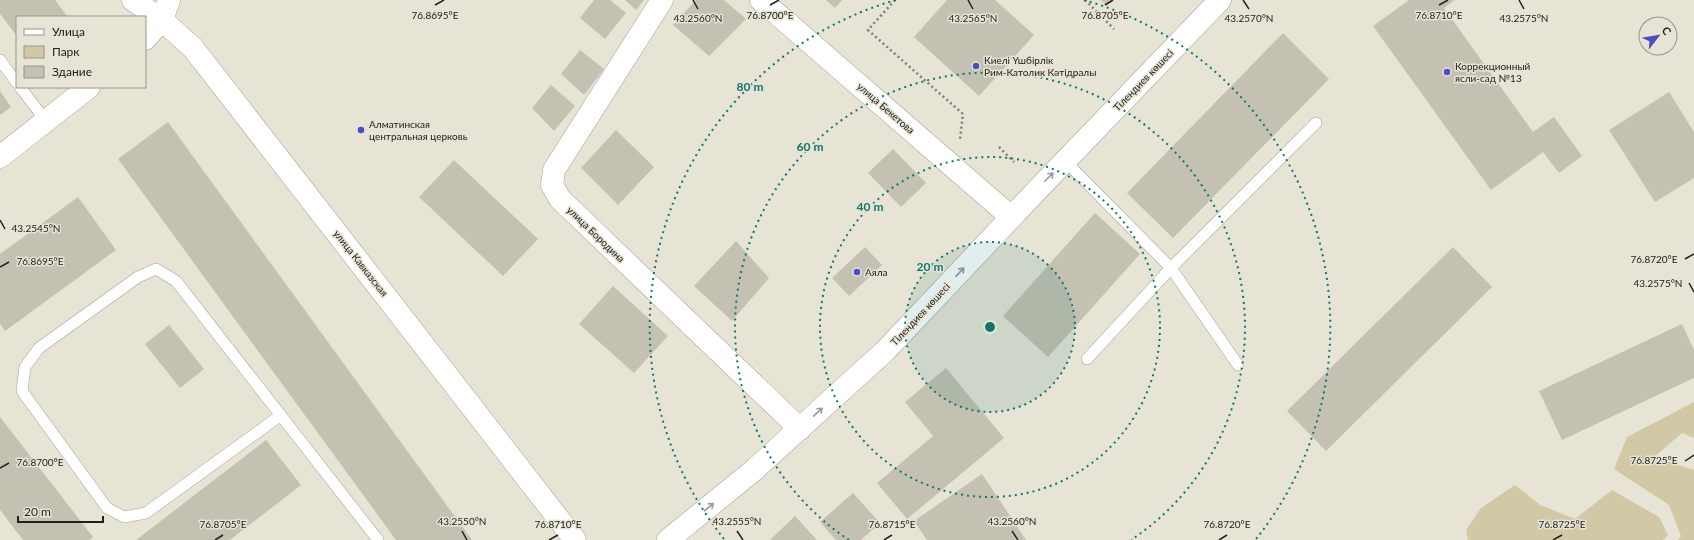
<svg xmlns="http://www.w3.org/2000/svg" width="1694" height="540" viewBox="0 0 1694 540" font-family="Lato,sans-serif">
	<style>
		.green { fill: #d1c8a5 }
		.building { fill: #c5c1b2 }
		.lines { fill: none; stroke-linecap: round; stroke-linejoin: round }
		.service-casing { stroke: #a4a192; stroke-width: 12 }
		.minor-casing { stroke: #a4a192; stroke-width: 23 }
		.tertiary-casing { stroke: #a4a192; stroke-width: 23 }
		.path { stroke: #7e7c72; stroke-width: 2.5; stroke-dasharray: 2 3; stroke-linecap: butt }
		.service { stroke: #fff; stroke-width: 11 }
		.minor { stroke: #fff; stroke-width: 22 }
		.tertiary { stroke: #fff; stroke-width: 22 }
		.oneway { stroke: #9c9b98 }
		.ticks { fill: none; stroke: #22201b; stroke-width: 1.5 }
		.ring { fill: none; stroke: #0f766e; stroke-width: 2; stroke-dasharray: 2 4 }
		.poi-dot { fill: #4a4dc3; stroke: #e7e4d5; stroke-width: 1.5 }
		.labels { text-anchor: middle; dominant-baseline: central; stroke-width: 3; stroke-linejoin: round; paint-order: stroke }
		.poi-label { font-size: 10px; fill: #22201b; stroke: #e7e4d5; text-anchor: start }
		.street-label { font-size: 10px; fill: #22201b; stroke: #e7e4d5 }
		.ticks-label { font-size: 10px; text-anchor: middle; fill: #22201b; stroke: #e7e4d5; stroke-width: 3; stroke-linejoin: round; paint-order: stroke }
		.centre { fill: #0f766e; stroke: #e7e4d5; stroke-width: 2 }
		.ring-label { font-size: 12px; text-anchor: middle; font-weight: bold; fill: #0f766e; stroke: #e7e4d5; stroke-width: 3; stroke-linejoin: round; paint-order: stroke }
	</style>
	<rect width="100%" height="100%" fill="#e7e4d5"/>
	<path class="green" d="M1694 402V438L1682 433 1654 457 1694 470V540H1678L1681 536 1669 505 1614 469 1627 437Z
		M1515 485 1540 505 1575 519 1612 490 1659 517 1668 535 1663 540H1468L1466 530 1481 508Z"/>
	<path class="building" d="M0 0H55L68 17H17V36L0 14Z
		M594 0H610L626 13 605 39 580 18Z
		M625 0H644L636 10Z
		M696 0H724L746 19 709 56 673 25Z
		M826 0H842L835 8Z
		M947 0H995L1034 35 979 96 914 37Z
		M1101 0H1112L1106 5Z
		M1409 0H1455L1444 8 1533 132 1554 117 1582 156 1559 173 1543 152 1491 190 1373 26Z
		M1283 33 1329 79 1173 238 1127 193Z
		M580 50 604 69 584 95 561 74Z
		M551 85 575 106 554 131 532 108Z
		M0 91 11 107 0 115Z
		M1669 92 1694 132V178L1655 202 1609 130Z
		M168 122 472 540H396L118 159Z
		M616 130 654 167 618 205 581 168Z
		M893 149 926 183 901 207 868 173Z
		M454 160 538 239 503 276 419 197Z
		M78 197 116 250 5 331 0 324V254Z
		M1095 213 1140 254 1048 357 1003 316Z
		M736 241 769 278 732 321 694 286Z
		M865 247 882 265 849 296 832 278Z
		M1453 247 1492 287 1326 451 1287 411Z
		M613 286 668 336 634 373 579 324Z
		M1682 324 1694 350V378L1562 440 1539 391Z
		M169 325 204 369 180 388 145 344Z
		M946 368 1004 438 907 519 877 483 933 436 905 402Z
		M0 417 93 537 89 540H23L0 510Z
		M266 440 301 485 230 540H136Z
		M982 474 1026 540H927L914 521Z
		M853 493 880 523 861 540H836L820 522Z
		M795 516 817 540H770Z"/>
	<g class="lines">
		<g class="service-casing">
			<path id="service" d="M0 60 17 83
				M20 87 46 121
				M1065 161 1171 268 1316 123
				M1087 359 1171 268 1238 365
				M281 415 146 513 124 517 107 508 22 391 25 367 39 348 138 277 156 269 176 281 378 540"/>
		</g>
		<g class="minor-casing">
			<path id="minor" d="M133 0 162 20 193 48 575 540
				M662 0 554 170 552 185 560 199 800 429
				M761 0 1011 217
				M145 39 162 20 169 0
				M0 157 89 87"/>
		</g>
		<g class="tertiary-casing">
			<path id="tertiary" d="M668 540 754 470 885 351 1041 186 1220 0"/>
		</g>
		<path class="path" d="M895 0 868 30 963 114 960 139
			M1085 0 1114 29
			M999 147 1014 162"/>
		<use href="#service" class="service"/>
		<use href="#minor" class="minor"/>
		<use href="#tertiary" class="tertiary"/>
	</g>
	<defs><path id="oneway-shaft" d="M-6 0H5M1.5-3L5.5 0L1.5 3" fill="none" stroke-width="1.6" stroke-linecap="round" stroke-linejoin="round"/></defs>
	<g class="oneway">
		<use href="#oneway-shaft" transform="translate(1049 177) rotate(-45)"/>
		<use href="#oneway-shaft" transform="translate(960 272) rotate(-47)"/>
		<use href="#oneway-shaft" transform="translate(818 412) rotate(-43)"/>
		<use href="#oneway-shaft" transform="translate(709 507) rotate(-39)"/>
	</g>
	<path class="ticks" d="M693 0 698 9M968 0 973 9M1243 0 1249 9M1519 0 1524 9M435 5 444 0M770 5 779 0M1105 5 1113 0M1439 5 1448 0M0 220 5 229M1685 259 1694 254M0 267 9 262M1689 283 1694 292M1685 461 1694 455M0 468 9 463M462 531 467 540M737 531 743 540M1012 531 1018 540M215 540 223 535M549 540 558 535M884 540 892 535M1219 540 1227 535M1553 540 1562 535"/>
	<circle cx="990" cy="327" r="85" fill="#0f766e" fill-opacity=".12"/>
	<g class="ring">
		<circle cx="990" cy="327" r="85"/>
		<circle cx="990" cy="327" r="170"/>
		<path d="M849 540A255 255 0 1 1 1131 540"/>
		<path d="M724 539A340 340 0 0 1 896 0M1084 0A340 340 0 0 1 1256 539"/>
	</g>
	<g class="poi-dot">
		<circle cx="976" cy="66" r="4"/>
		<circle cx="1447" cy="72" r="4"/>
		<circle cx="361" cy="130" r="4"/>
		<circle cx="857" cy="272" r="4"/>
	</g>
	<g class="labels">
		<g class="poi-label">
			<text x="984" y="60">Киелі Үшбірлік<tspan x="984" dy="12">Рим-Католик Кәтідралы</tspan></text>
			<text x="1455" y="66">Коррекционный<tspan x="1455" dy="12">ясли-сад №13</tspan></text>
			<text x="369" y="124">Алматинская<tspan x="369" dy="12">центральная церковь</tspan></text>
			<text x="865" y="272">Аяла</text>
		</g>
		<g class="street-label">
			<text transform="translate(1143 80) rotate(-46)">Тілендиев көшесі</text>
			<text transform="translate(886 108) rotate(41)">улица Бекетова</text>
			<text transform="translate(596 234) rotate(44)">улица Бородина</text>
			<text transform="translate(361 263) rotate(52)">улица Кавказская</text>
			<text transform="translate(920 314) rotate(-47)">Тілендиев көшесі</text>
		</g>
	</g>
	<g class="ticks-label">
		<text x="435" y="19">76.8695°E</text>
		<text x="770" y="19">76.8700°E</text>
		<text x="1105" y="19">76.8705°E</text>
		<text x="1439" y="19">76.8710°E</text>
		<text x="698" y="22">43.2560°N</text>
		<text x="973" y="22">43.2565°N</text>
		<text x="1249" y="22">43.2570°N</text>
		<text x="1524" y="22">43.2575°N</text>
		<text x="36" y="232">43.2545°N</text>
		<text x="1654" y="263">76.8720°E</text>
		<text x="40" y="265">76.8695°E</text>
		<text x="1658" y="287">43.2575°N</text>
		<text x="1654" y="464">76.8725°E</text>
		<text x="40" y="466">76.8700°E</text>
		<text x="462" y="525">43.2550°N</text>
		<text x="737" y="525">43.2555°N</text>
		<text x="1012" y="525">43.2560°N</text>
		<text x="223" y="528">76.8705°E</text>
		<text x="558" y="528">76.8710°E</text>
		<text x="892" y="528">76.8715°E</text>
		<text x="1227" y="528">76.8720°E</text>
		<text x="1562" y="528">76.8725°E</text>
	</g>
	<circle cx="990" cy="327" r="6" class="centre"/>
	<g class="ring-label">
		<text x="750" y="91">80 m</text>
		<text x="810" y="151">60 m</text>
		<text x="870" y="211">40 m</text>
		<text x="930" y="271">20 m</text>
	</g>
	<rect x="16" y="16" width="130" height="72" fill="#e7e4d5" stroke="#98968b"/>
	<rect x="24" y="29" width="20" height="6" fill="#ffffff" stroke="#98968b"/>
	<text x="52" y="36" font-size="12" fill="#22201b">Улица</text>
	<rect x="24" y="46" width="20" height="12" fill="#d1c8a5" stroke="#98968b"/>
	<text x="52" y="56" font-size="12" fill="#22201b">Парк</text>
	<rect x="24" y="66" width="20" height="12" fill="#c5c1b2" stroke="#98968b"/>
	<text x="52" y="76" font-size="12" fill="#22201b">Здание</text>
	<g transform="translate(1658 36) rotate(59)"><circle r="19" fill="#e7e4d5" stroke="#98968b"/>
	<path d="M0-3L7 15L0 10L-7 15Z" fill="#4a4dc3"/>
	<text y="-6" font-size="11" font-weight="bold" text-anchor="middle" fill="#22201b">С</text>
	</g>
	<path d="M18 516v6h85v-6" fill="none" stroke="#22201b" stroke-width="2"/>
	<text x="24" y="516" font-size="12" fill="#22201b" stroke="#e7e4d5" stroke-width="3" paint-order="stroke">20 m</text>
</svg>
